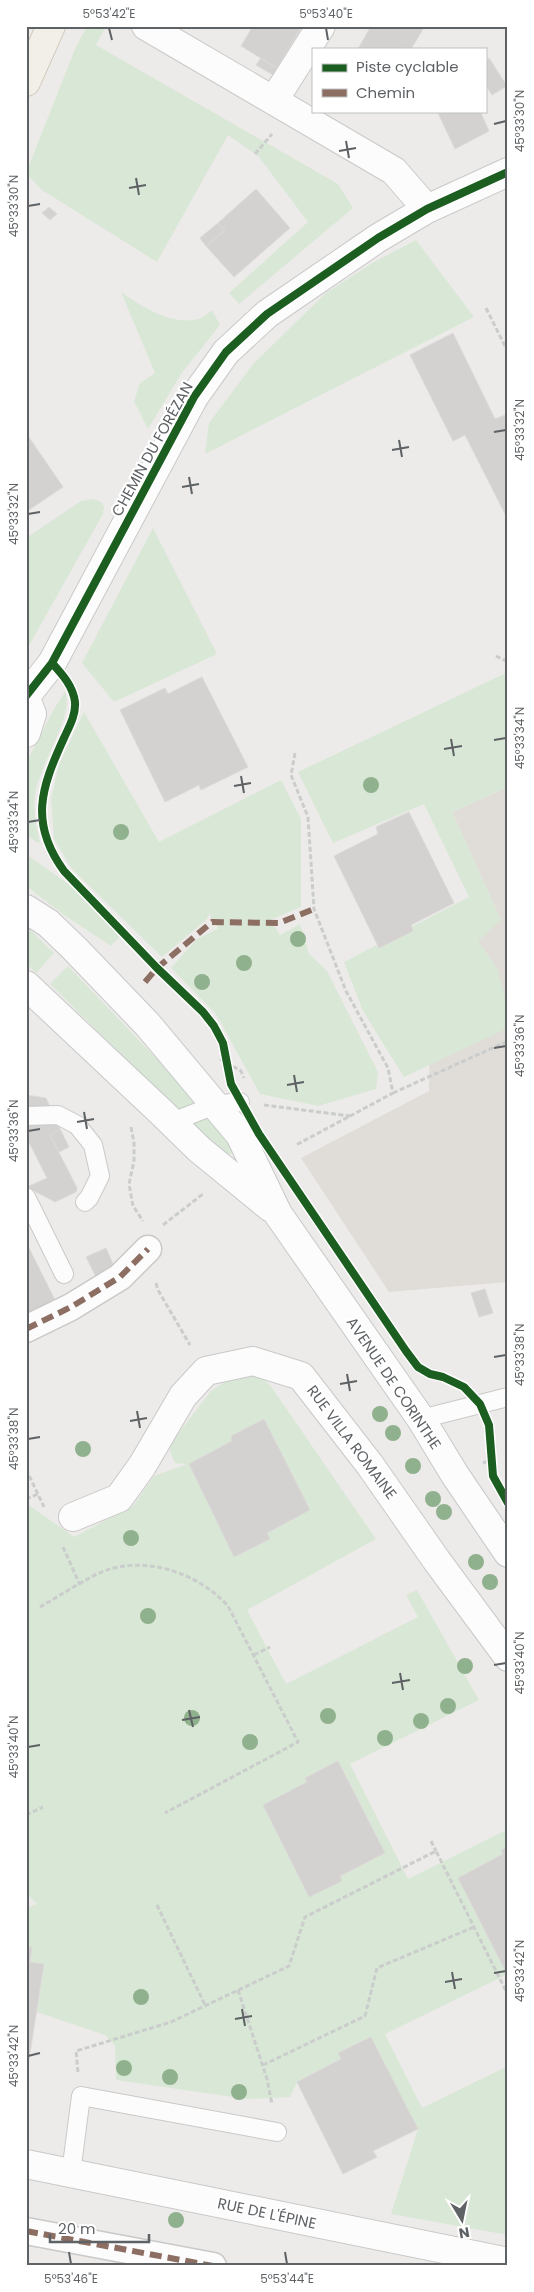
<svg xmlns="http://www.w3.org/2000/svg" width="534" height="2292" viewBox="0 0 534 2292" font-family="Poppins,sans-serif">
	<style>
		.education { fill: #e0ddd9 }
		.green { fill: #d9e7d6 }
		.building { fill: #d4d2d1; stroke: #dcdad8 }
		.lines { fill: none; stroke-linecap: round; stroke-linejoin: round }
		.service-casing { stroke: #cac9c8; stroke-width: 20 }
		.pedestrian-casing { stroke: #cac9c8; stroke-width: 29 }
		.minor-casing { stroke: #cac9c8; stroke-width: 30 }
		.secondary-casing { stroke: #c7c8c8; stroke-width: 30 }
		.primary-casing { stroke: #d2c8ba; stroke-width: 30 }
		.path { stroke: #cacdcb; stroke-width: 3; stroke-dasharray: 5 2.5; stroke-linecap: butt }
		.service { stroke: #fcfcfc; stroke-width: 18 }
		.pedestrian { stroke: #fcfcfc; stroke-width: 26 }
		.minor { stroke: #fcfcfc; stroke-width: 28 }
		.secondary { stroke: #fcfcfc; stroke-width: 28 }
		.primary { stroke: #f2efe9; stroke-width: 28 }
		.quiet { stroke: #8d6e63; stroke-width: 6; stroke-dasharray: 12 6; stroke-linecap: butt }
		.cycleway-casing { stroke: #fff; stroke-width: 11 }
		.cycleway { stroke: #1b5e20; stroke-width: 8 }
		.tree { fill: #90b18d }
		.ticks { fill: none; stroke: #5e6265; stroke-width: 2 }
		.labels { text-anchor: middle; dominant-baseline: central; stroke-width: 4.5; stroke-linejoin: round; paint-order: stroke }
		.street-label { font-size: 15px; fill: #5e6265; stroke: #fff }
		.neatline { fill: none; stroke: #5e6265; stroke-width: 2 }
		.ticks-label { font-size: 12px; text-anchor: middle; fill: #5e6265 }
	</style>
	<rect width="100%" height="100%" fill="#edebe9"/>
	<path class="education" d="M508 787V1282L389 1292 301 1158 429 1091 430 963 501 920 452 812Z"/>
	<path class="green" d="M87 26H106L96 45 338 184 353 208 239 304 229 293 308 222 259 157 228 135 157 262 42 190 26 173 75 49Z
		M416 240 474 317 205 454 209 423 254 363 326 293 374 262Z
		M121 292C141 306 172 326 198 319 203 318 208 313 212 310L220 325 181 374 148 429 134 401 140 383 155 373Z
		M93 499 101 502 104 507 103 514 26 651V538L81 501Z
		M153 528 217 654 114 702 82 663Z
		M508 672V787L452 812 501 920 478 941 497 968 505 997 508 999V1028L404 1077 363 1011 344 962 469 897 424 804 333 843 298 772Z
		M65 692C75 715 38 767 35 795 33 811 36 826 40 842L38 843 26 835V763L54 709Z
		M84 712 159 842 281 780 301 819V907L270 920 280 935 300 924 309 954 327 971 378 1072 376 1089 318 1106 260 1094 216 1014 171 968 197 939 219 928 212 922 210 913 206 920 162 957 72 869 54 839 51 799 59 764Z
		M26 854 78 891 121 936 111 946 64 915 30 889 26 886Z
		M26 926 54 953 36 973 26 963Z
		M68 966 197 1101 178 1111 50 984Z
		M203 1113 235 1151 224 1158 188 1121Z
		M247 1376 260 1377 270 1385 376 1539 247 1610 286 1684 418 1617 406 1595 417 1590 479 1700 350 1764 408 1879 508 1829V1974L385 2034 422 2108 508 2066V2235L391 2214 418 2129 338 2053 341 2059 297 2082 290 2097 246 2099 116 2080 115 2046 105 2035 37 2012 44 1964 30 1962 32 1948 26 1947V1908L37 1904 26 1893V1503L74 1537 133 1506 154 1476 187 1464 175 1463 170 1451 171 1443 211 1391 229 1379Z"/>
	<path class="building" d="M253 26H302L277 68 241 46Z
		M371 26 375 29 377 26H425L411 49 404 47 403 49H358Z
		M261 58 277 68 273 75 256 65Z
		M489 58 507 86 492 95 485 84V61Z
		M437 111H480L489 131 455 149Z
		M256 189 290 228 234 277 206 246 225 230 218 223Z
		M49 207 57 214 50 220 42 213Z
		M218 223 225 230 206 246 200 238Z
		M453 333 495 419 508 414V520L465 435 453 441 410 355Z
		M26 433 63 487 26 512Z
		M202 677 248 767 201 790 199 785 165 802 120 710 165 688 168 694Z
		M409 812 454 903 411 925 413 931 379 948 334 856 378 834 376 827Z
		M26 1095 46 1098 60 1129 50 1135 77 1188 76 1192 55 1202 27 1187 47 1178 26 1136Z
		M60 1129 69 1147 59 1152 50 1135Z
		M26 1242 58 1306 26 1321Z
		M106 1248 114 1266 97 1279 86 1257Z
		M485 1289 493 1313 479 1317 471 1293Z
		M264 1419 310 1510 267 1533 270 1539 234 1557 189 1464 232 1441 231 1436Z
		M338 1761 385 1853 340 1876 342 1881 309 1897 263 1805 307 1782 305 1778Z
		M508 1847V1969L505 1970 458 1878 503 1854 501 1850Z
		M26 1947H32L30 1962 44 1964 26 2079Z
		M371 2037 418 2129 373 2151 377 2157 343 2174 297 2082 341 2059 338 2053Z"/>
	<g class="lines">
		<g class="service-casing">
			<path id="service" d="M26 1116 58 1115 77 1125 93 1145 100 1176 89 1198 85 1202
				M172 1122 215 1105 240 1102
				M26 1197 64 1274
				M421 1419 508 1397
				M71 2173 81 2096 277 2132"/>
		</g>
		<g class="pedestrian-casing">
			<path id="pedestrian" d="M26 1329 71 1307 120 1277 148 1249
				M26 2231 213 2266"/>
		</g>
		<g class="minor-casing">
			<path id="minor" d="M146 26 394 171 427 209
				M274 100 321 26
				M26 696 52 663 194 397 226 352 267 314 378 238 427 209 508 172
				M26 699 32 714 26 733
				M73 1517 119 1498 142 1466 183 1396 206 1371 253 1361 301 1376 370 1465 437 1561 508 1657
				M26 2164 508 2262"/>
		</g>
		<g class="secondary-casing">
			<path id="secondary" d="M26 909 48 923 75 949 148 1025 240 1135 278 1214 421 1419 455 1475 508 1553
				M26 985 160 1111 200 1150 271 1208"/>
		</g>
		<g class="primary-casing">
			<path id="primary" d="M26 82 51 26"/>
		</g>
		<path class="path" d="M255 154 272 134
			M486 308 508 352
			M496 656 508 662
			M295 753 291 775 308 817 314 909 346 991 388 1068 393 1093 296 1145
			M220 1059 241 1071 244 1078
			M393 1093 508 1041
			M264 1105 350 1116
			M131 1127 134 1143V1161L129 1184 133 1206 143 1221
			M163 1225 203 1194
			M156 1283 158 1290 190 1345
			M483 1463 491 1460
			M26 1469 44 1507
			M26 1499 38 1494
			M63 1547 80 1585
			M40 1607C58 1597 92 1574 110 1569 152 1557 200 1575 228 1606L298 1742 165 1813
			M254 1655 270 1647
			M26 1815 43 1807
			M431 1841 436 1851
			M157 1905 205 2005
			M238 1990 267 2079 272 2104
			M263 2065 365 2016 377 1968 474 1927
			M78 2072 76 2051 171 2022 289 1966 305 1917 436 1851 508 1995"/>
		<use href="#service" class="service"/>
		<use href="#pedestrian" class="pedestrian"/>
		<use href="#minor" class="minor"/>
		<use href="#secondary" class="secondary"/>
		<use href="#primary" class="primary"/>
		<path class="quiet" d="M145 982 157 968 212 922 279 923 314 909
			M26 1329 71 1307 120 1277 148 1249
			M26 2231 213 2266"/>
		<g class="cycleway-casing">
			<path id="cycleway" d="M52 663C62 674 73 686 75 702 76 715 69 727 64 738 41 788 29 823 64 871L157 968 203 1012 214 1026 223 1043 231 1084 259 1134 406 1351 418 1367 430 1374 443 1377 464 1387 480 1404 489 1425 493 1476 508 1503
				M26 696 52 663 194 397 226 352 267 314 378 238 427 209 508 172"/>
		</g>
		<use href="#cycleway" class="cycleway"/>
	</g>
	<g class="tree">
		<circle cx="371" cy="785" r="8"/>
		<circle cx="121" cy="832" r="8"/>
		<circle cx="298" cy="939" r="8"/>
		<circle cx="244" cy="963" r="8"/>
		<circle cx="202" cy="982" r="8"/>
		<circle cx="380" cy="1414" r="8"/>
		<circle cx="393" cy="1433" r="8"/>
		<circle cx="83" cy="1449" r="8"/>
		<circle cx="413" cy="1466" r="8"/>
		<circle cx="433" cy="1499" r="8"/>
		<circle cx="444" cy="1512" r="8"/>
		<circle cx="131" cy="1538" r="8"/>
		<circle cx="476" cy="1562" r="8"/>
		<circle cx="490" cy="1582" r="8"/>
		<circle cx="148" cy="1616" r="8"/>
		<circle cx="465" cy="1666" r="8"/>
		<circle cx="448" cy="1706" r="8"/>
		<circle cx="328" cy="1716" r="8"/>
		<circle cx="192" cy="1718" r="8"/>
		<circle cx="421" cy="1721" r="8"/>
		<circle cx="385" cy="1738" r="8"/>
		<circle cx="250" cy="1742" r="8"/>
		<circle cx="141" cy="1997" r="8"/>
		<circle cx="124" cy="2068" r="8"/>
		<circle cx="170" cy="2077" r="8"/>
		<circle cx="239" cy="2092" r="8"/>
		<circle cx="176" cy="2220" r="8"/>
	</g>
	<path class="ticks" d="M109 28 112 40M326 28 328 40M494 124 506 121M346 141 349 158M339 151 356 148M136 178 139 195M129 188 146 185M28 206 40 204M494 432 506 430M399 440 402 457M392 450 409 447M189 477 192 494M182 487 199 484M28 514 40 512M451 739 454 756M494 740 506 738M444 749 462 746M241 776 244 793M234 786 251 783M28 822 40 820M494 1048 506 1046M294 1075 297 1092M287 1085 304 1082M84 1112 87 1129M77 1122 94 1119M28 1131 40 1129M494 1357 506 1355M347 1374 350 1391M340 1384 357 1381M137 1411 140 1428M130 1421 147 1418M28 1439 40 1437M494 1665 506 1663M400 1673 403 1690M392 1683 410 1680M189 1710 193 1727M182 1720 200 1717M28 1747 40 1745M452 1972 455 1989M494 1973 506 1971M445 1982 462 1979M242 2009 245 2026M235 2019 252 2016M28 2056 40 2053M69 2252 71 2264M285 2252 287 2264"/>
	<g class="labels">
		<g class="street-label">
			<text transform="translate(152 449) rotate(-61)">CHEMIN DU FORÉZAN</text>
			<text transform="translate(394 1383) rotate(56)">AVENUE DE CORINTHE</text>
			<text transform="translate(352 1442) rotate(53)">RUE VILLA ROMAINE</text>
			<text transform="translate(267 2213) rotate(12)">RUE DE L'ÉPINE</text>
		</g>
	</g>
	<rect width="534" height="2292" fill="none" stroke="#ffffff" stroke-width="55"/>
	<rect x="312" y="48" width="175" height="65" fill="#ffffff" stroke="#bfc0c1"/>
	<rect x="322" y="64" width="25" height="8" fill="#1b5e20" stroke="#bfc0c1"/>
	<text x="356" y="72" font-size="15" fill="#5e6265">Piste cyclable</text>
	<rect x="322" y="89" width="25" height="8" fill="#8d6e63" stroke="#bfc0c1"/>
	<text x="356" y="98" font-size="15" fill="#5e6265">Chemin</text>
	<g transform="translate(462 2220) rotate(170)" stroke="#ffffff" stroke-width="4" paint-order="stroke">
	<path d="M0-4L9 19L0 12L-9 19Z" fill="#5e6265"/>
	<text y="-8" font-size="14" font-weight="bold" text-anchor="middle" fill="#5e6265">N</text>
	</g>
	<path d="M50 2234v8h99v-8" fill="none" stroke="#5e6265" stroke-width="2.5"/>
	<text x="58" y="2234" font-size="15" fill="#5e6265" stroke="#ffffff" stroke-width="4" paint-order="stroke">20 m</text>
	<rect x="28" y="28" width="478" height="2236" class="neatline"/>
	<g class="ticks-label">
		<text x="109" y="18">5°53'42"E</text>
		<text x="326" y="18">5°53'40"E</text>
		<text transform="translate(520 121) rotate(-90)" y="4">45°33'30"N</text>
		<text transform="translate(14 206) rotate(-90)" y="4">45°33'30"N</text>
		<text transform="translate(520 430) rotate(-90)" y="4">45°33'32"N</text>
		<text transform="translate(14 514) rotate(-90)" y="4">45°33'32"N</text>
		<text transform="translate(520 738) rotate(-90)" y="4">45°33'34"N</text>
		<text transform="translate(14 822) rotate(-90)" y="4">45°33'34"N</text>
		<text transform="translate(520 1046) rotate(-90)" y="4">45°33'36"N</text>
		<text transform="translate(14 1131) rotate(-90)" y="4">45°33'36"N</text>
		<text transform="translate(520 1355) rotate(-90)" y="4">45°33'38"N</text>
		<text transform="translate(14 1439) rotate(-90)" y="4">45°33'38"N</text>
		<text transform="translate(520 1663) rotate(-90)" y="4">45°33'40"N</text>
		<text transform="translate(14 1747) rotate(-90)" y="4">45°33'40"N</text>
		<text transform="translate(520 1971) rotate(-90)" y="4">45°33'42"N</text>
		<text transform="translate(14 2056) rotate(-90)" y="4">45°33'42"N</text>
		<text x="71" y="2283">5°53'46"E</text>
		<text x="287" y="2283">5°53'44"E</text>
	</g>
</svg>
